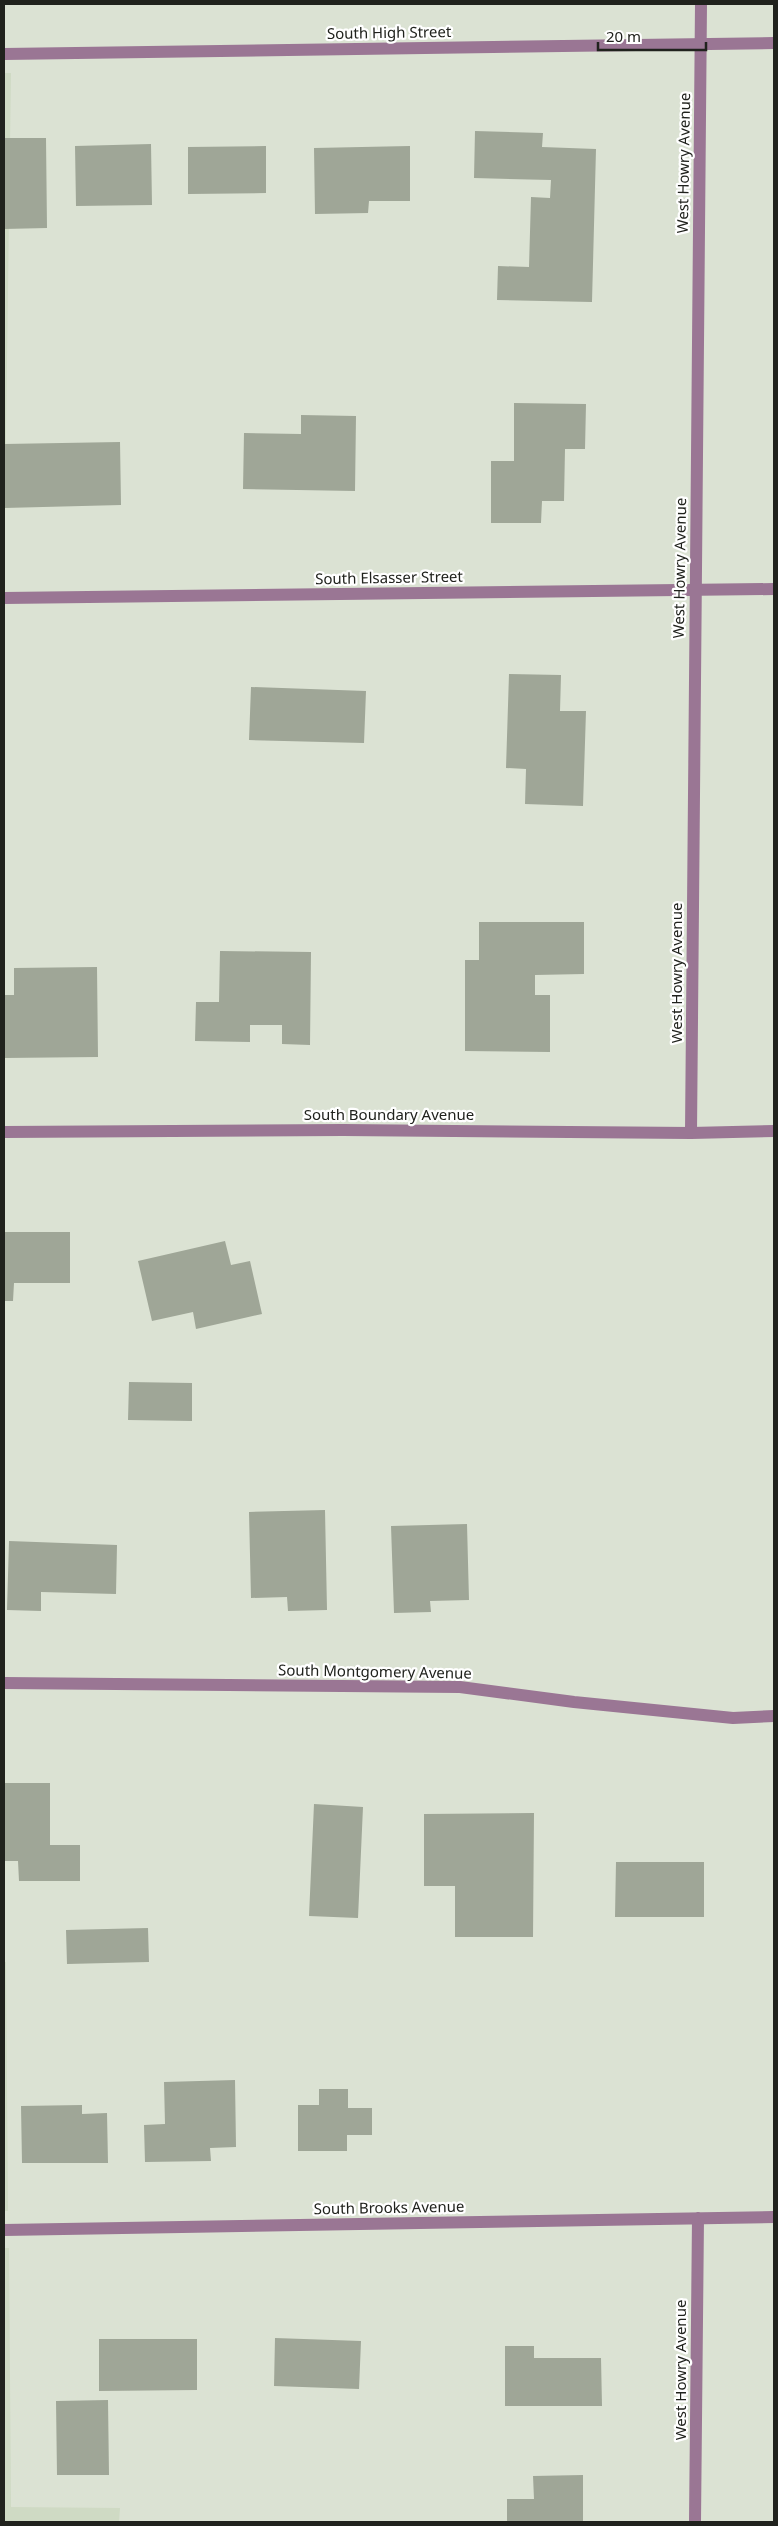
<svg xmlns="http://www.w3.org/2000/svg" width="778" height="2526" viewBox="0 0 778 2526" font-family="'Noto Sans',sans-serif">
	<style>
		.built { fill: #cfdac4 }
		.building { fill: #9fa697 }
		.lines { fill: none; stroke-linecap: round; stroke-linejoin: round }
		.minor { stroke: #9a7694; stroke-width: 12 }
		.labels { text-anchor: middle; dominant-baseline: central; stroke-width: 4.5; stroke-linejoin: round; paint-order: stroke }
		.street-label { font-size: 15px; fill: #20221d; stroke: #fff }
	</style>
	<rect width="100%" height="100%" fill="#dbe2d3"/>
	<path class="built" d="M4 73H11L4 579Z
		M4 1962H6L8 2211H4Z
		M4 2248H9L11 2507 120 2508 119 2522H4Z"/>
	<path class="building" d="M475 131 543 133 542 147 596 149 592 302 497 300 498 266 529 267 531 197 550 198 551 180 474 178Z
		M4 138H46L47 228 4 229Z
		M151 144 152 205 76 206 75 146Z
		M266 146V193L188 194V147Z
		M410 146V201H369L368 213 315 214 314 148Z
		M514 403 586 404 585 449H565L564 501H542L541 523H491V461H514Z
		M301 415 356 416 355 491 243 489 244 433 301 434Z
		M120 442 121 505 4 508V444Z
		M509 674 561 675 560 711H586L583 806 525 804 526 769 506 768Z
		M251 687 366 691 364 743 249 740Z
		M479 922H584V974L535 975V995H550V1052L465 1051V960H479Z
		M220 951 311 952 310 1045 282 1044V1025H250V1042L195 1041 196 1002H219Z
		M97 967 98 1057 4 1058V995H14V968Z
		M4 1232H70V1283H14L13 1301H4Z
		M225 1241 231 1265 250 1261 262 1314 196 1329 193 1312 152 1321 138 1261Z
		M129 1382 192 1383V1421L128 1420Z
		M325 1510 327 1610 288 1611 287 1597 251 1598 249 1512Z
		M467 1524 469 1600 430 1601 431 1612 394 1613 391 1526Z
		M9 1541 117 1545 116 1594 41 1592V1611L7 1610Z
		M4 1783H50V1845H80V1881H19L18 1861H4Z
		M314 1804 363 1807 358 1918 309 1916Z
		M534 1813 533 1937H455V1886H424V1814Z
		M616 1862H704V1917H615Z
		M148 1928 149 1962 67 1964 66 1930Z
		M235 2080 236 2147 210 2148 211 2161 145 2162 144 2125 165 2124 164 2082Z
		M319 2089H348V2108H372V2135H347V2151H298V2105H319Z
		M82 2105V2114L107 2113 108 2163H22L21 2106Z
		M275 2338 361 2341 359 2389 274 2386Z
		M99 2339H197V2390L99 2391Z
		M505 2346H534V2358H601L602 2406H505Z
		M108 2400 109 2475H57L56 2401Z
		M583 2475V2522H507V2499H534L533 2476Z"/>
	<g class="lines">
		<path class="minor" d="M4 54 774 43
			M4 598 774 589
			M4 1132 343 1130 691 1133 774 1131
			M691 1133 701 4
			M4 1683 460 1687 574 1702 733 1718 774 1716
			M4 2230 774 2217
			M695 2522 698 2218"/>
	</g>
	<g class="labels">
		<g class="street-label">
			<text transform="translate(389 32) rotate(-1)">South High Street</text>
			<text transform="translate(683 163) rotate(-89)">West Howry Avenue</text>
			<text transform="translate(679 568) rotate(-89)">West Howry Avenue</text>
			<text transform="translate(389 577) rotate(-1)">South Elsasser Street</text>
			<text transform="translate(676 973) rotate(-90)">West Howry Avenue</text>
			<text x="389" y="1114">South Boundary Avenue</text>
			<text transform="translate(375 1671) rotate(1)">South Montgomery Avenue</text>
			<text transform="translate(389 2207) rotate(-1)">South Brooks Avenue</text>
			<text transform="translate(680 2370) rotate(-90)">West Howry Avenue</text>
		</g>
	</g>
	<rect width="778" height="2526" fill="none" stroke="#20221d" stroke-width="10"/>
	<path d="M598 42v8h108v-8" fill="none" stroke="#20221d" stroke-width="2.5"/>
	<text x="606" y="42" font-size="15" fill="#20221d" stroke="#ffffff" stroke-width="4" paint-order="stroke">20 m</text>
</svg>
